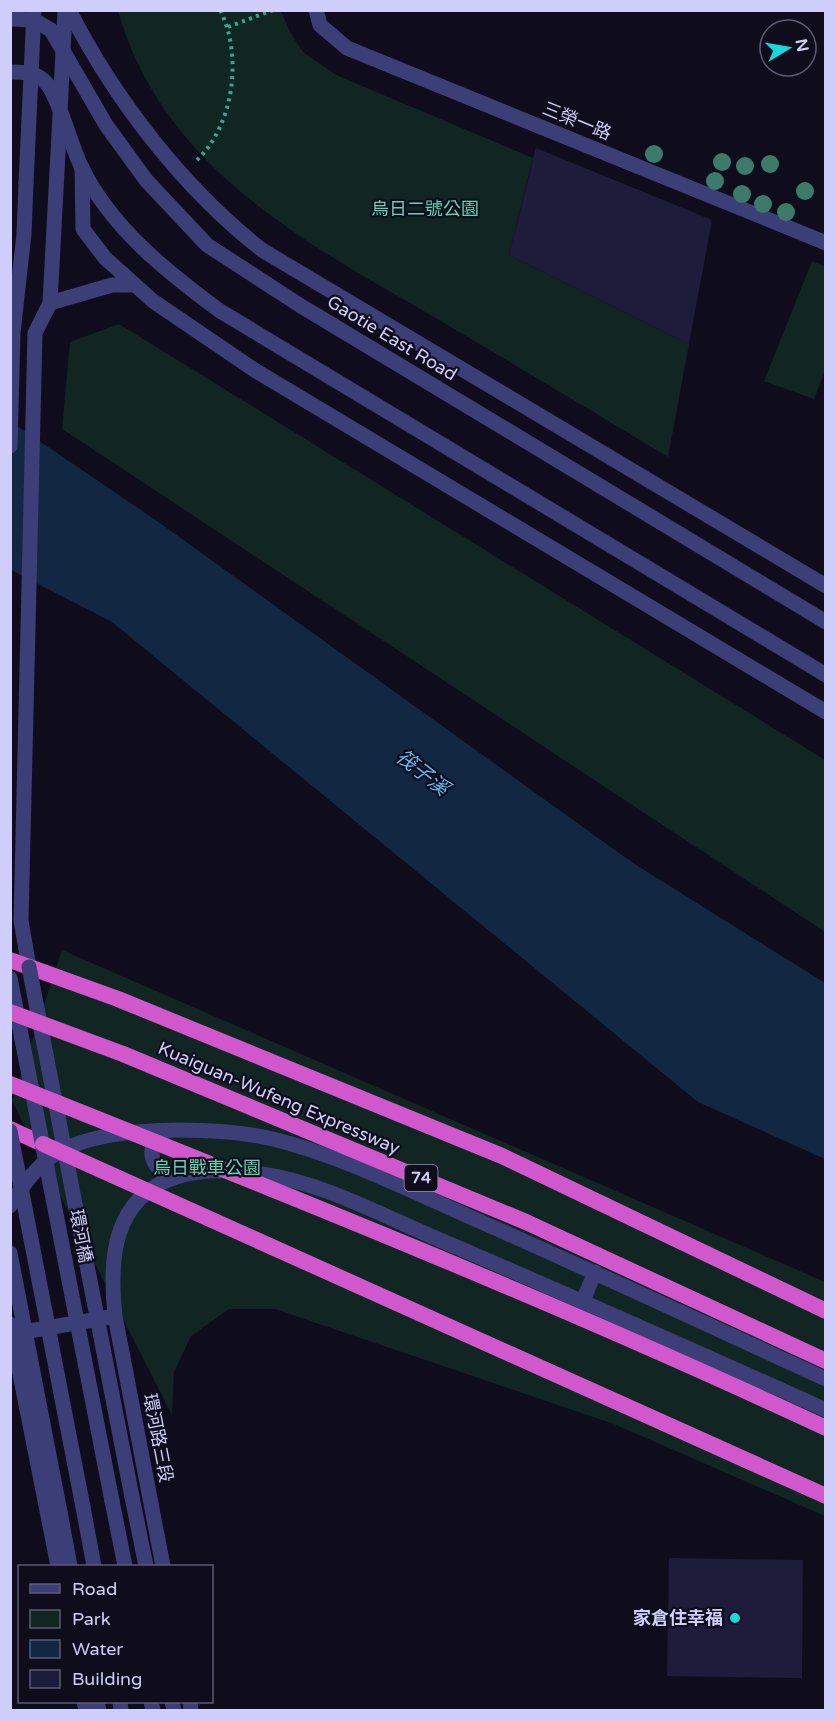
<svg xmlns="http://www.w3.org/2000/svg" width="836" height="1721" viewBox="0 0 836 1721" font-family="'Varela Round','Noto Sans TC',sans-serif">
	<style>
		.green { fill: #112523 }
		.water { fill: #122741 }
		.building { fill: #1f1b3b }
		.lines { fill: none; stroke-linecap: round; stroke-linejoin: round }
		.path { stroke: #38a496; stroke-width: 4; stroke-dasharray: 3 4.5; stroke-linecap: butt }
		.service { stroke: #3c3e77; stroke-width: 15 }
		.minor { stroke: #3c3e77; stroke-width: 15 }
		.tertiary { stroke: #3c3e77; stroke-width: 15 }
		.trunk { stroke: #d058cc; stroke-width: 16 }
		.service-bridge { stroke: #3c3e77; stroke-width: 15 }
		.tertiary-bridge { stroke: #3c3e77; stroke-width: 15 }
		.trunk-bridge { stroke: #d058cc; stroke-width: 16 }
		.tree { fill: #3c7a6c }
		.poi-dot { fill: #14d9df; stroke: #0f0d1c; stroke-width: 2 }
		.labels { text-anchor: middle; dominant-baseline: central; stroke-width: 4.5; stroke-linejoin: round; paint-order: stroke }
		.shield { fill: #0f0d1c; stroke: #9593b7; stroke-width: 1.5 }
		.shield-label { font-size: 16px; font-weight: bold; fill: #cfcdfa }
		.street-label { font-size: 18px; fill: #cfcdfa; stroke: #0f0d1c }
		.park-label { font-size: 18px; fill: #61d3ae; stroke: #0f0d1c }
		.poi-label { font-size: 18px; font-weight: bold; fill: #cfcdfa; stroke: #0f0d1c; text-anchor: end }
		.water-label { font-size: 20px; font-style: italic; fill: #64baf1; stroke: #0f0d1c }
	</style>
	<rect width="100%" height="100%" fill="#0f0d1c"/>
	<path class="green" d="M118 11H281L291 34 303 52 336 75 533 158 509 255 689 344 668 457C594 412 520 368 446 324 312 246 164 172 118 11Z
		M812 261 826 267 825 371 814 399 764 381Z
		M119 324 825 760V932L62 429 70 342Z
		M62 950 825 1282V1516L614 1424 275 1309H229L191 1336 174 1372 172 1415 12 1101Z"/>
	<path class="water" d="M10 421 157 521 633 863 825 983V1159L698 1102 112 622 11 570Z"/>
	<path class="building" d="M536 148 712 220 689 344 509 255Z
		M669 1558 803 1560 802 1678 667 1676Z"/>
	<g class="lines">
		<path class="path" d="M228 27 273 10
			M197 160C234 125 243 55 220 10"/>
		<path class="service" d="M50 303 112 285H132
			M29 967 21 921 35 333 50 303 60 115
			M132 1497 146 1566
			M60 1512 70 1566
			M97 1702 99 1710
			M172 1702 174 1710"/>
		<path class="minor" d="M69 10C115 100 183 188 262 250L826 586
			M316 10 320 25 347 48 826 243
			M60 112 65 10
			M82 168 83 229 105 258 153 301 256 371 826 712
			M26 183 34 10
			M162 1135C142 1151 154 1172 176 1177
			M10 1206C20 1189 35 1169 51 1157 99 1123 217 1126 273 1139 345 1157 411 1191 479 1221 595 1272 710 1326 826 1379
			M583 1301 595 1272
			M10 1324 58 1566
			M12 1334 110 1317
			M163 1566 115 1316C109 1260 112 1198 176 1177 203 1168 235 1170 262 1174 321 1182 385 1217 440 1240 569 1295 697 1352 826 1410
			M84 1702 86 1710
			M190 1702 191 1710"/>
		<path class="tertiary" d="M10 19 34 20 51 30 106 125 146 180 207 245 301 306 826 622
			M10 72C25 72 38 72 48 85 61 104 70 143 81 166 110 227 167 272 220 311L826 675
			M10 446 13 333 24 234 26 183
			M112 1501 125 1566
			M83 1507 94 1566
			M120 1702 121 1710
			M151 1702 153 1710"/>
		<path class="trunk" d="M10 960 118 999 502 1156 826 1311
			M10 1129 43 1144"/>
		<path class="service-bridge" d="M29 967 132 1497
			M10 1253 60 1512"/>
		<path class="tertiary-bridge" d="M10 978 112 1501
			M10 1131 83 1507"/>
		<path class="trunk-bridge" d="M10 1012 123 1054 526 1222 826 1361
			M10 1084C284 1193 558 1303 826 1428
			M43 1144 826 1496"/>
	</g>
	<g class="tree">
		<circle cx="654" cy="154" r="9"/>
		<circle cx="722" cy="162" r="9"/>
		<circle cx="770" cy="164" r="9"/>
		<circle cx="745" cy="166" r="9"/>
		<circle cx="715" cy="181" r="9"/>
		<circle cx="805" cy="191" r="9"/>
		<circle cx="742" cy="194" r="9"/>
		<circle cx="763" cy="204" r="9"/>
		<circle cx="786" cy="212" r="9"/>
	</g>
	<circle class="poi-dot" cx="735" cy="1618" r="6"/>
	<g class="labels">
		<rect class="shield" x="404.5" y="1165" width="33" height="26" rx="4.5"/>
		<g class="shield-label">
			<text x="421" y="1178">74</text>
		</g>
		<g class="street-label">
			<text transform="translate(577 121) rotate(22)">三榮一路</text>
			<text transform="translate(392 338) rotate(31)">Gaotie East Road</text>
			<text transform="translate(279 1098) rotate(23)">Kuaiguan-Wufeng Expressway</text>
			<text transform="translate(81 1236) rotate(79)">環河橋</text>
			<text transform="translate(158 1438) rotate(79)">環河路三段</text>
		</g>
		<g class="park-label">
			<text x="425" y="209">烏日二號公園</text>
			<text x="207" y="1168">烏日戰車公園</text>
		</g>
		<g class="poi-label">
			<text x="723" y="1618">家倉住幸福</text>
		</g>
		<g class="water-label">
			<text transform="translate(422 773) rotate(38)">筏子溪</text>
		</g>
	</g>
	<rect width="836" height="1721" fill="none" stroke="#cfcdfa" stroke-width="24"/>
	<rect x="18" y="1565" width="195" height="138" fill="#0f0d1c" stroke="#5c5a75" stroke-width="1.5"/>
	<rect x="30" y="1584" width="30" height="9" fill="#3c3e77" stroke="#5c5a75" stroke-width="1.5"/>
	<text x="72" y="1595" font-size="18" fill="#cfcdfa">Road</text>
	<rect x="30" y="1610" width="30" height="18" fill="#112523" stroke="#5c5a75" stroke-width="1.5"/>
	<text x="72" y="1625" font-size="18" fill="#cfcdfa">Park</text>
	<rect x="30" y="1640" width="30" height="18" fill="#122741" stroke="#5c5a75" stroke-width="1.5"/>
	<text x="72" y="1655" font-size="18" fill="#cfcdfa">Water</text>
	<rect x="30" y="1670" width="30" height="18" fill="#1f1b3b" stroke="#5c5a75" stroke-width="1.5"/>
	<text x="72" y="1685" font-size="18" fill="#cfcdfa">Building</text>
	<g transform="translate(788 48) rotate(79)"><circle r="28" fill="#0f0d1c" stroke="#5c5a75" stroke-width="1.5"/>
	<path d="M0-4.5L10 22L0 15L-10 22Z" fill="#14d9df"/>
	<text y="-9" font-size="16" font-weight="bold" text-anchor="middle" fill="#cfcdfa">N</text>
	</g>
</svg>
